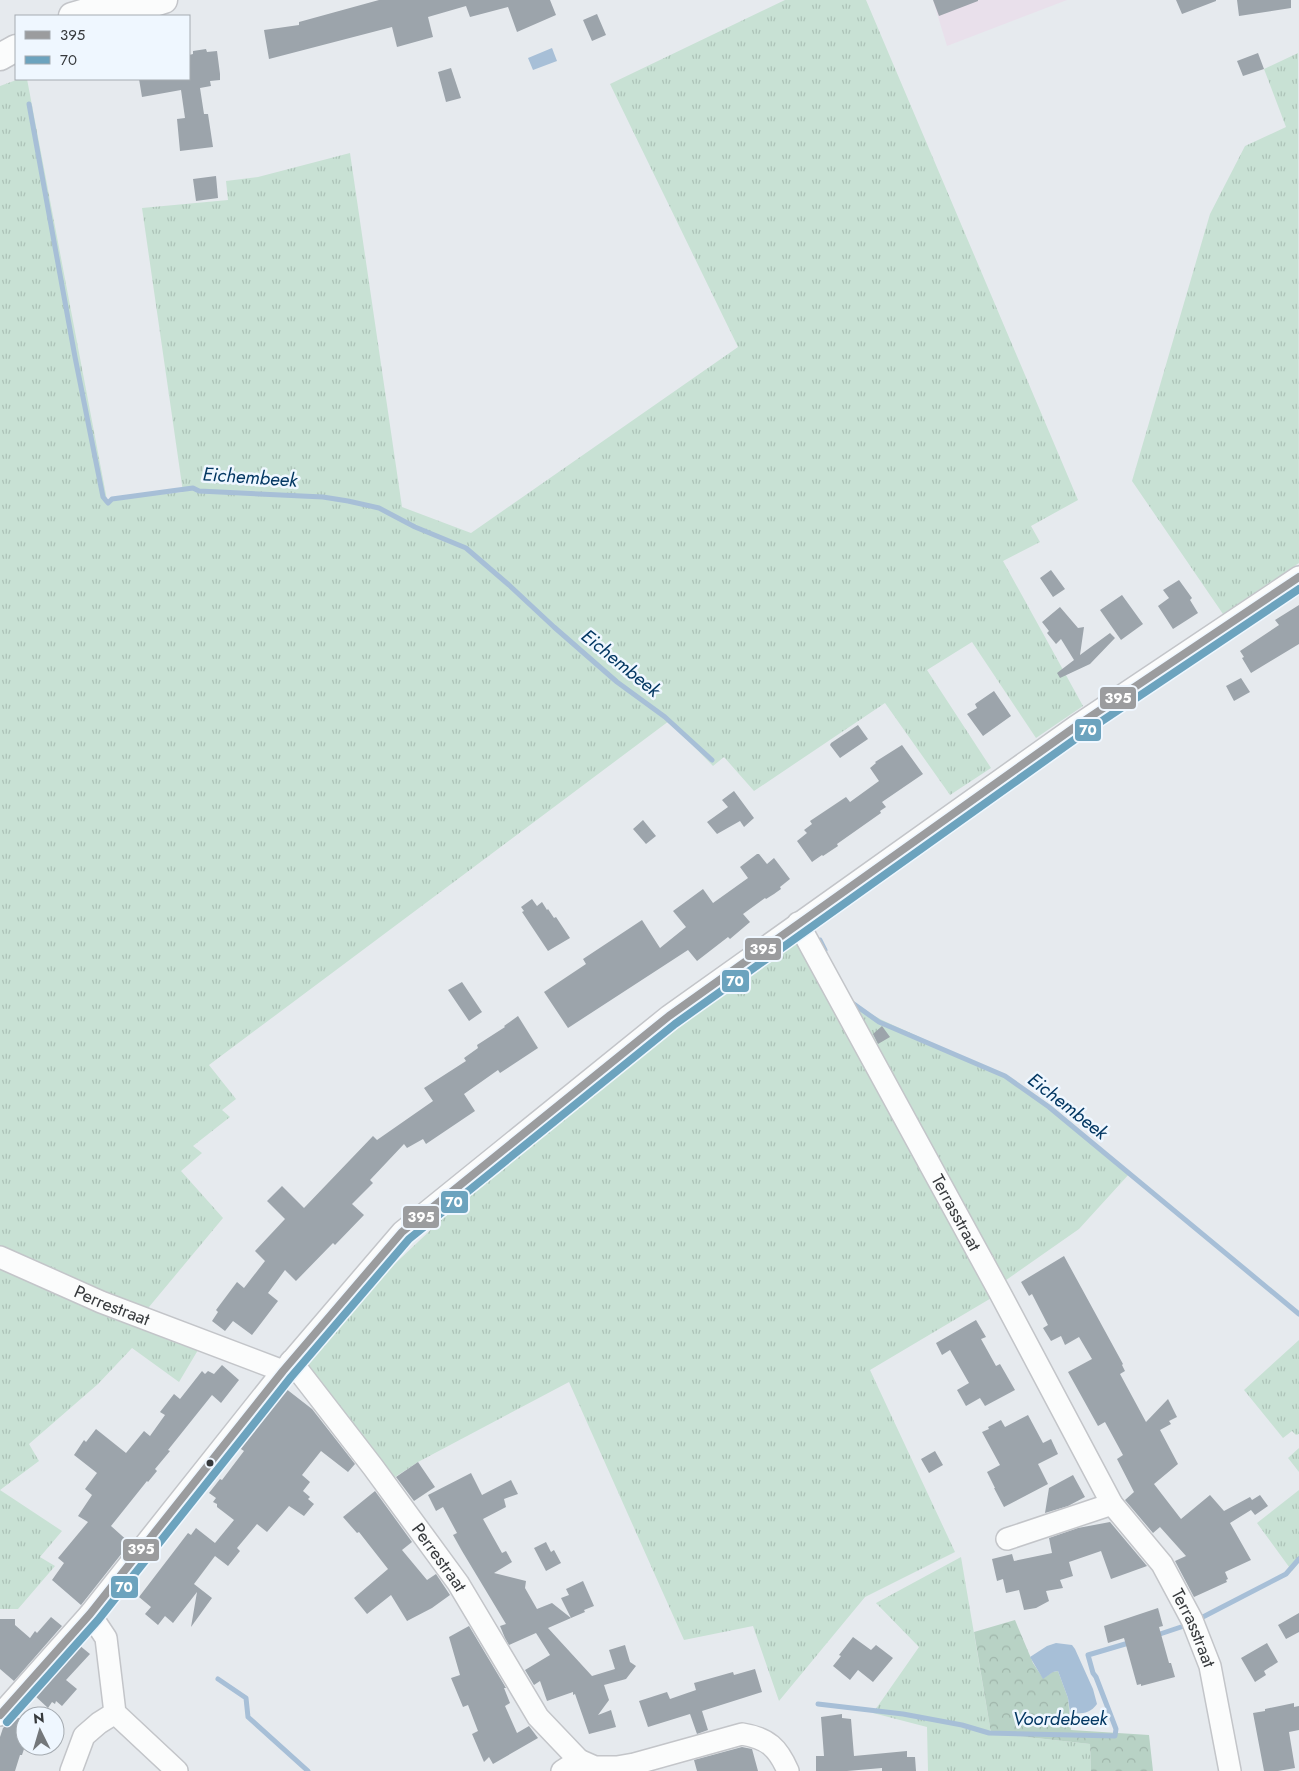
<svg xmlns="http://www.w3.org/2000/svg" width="1299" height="1771" viewBox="0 0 1299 1771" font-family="Jost,sans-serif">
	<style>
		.commercial { fill: #e9e0eb }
		.grass { fill: url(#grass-tufts) }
		.forest { fill: url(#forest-crowns) }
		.water { fill: #a7bfd7 }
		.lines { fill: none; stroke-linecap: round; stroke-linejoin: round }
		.stream { stroke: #a7bfd7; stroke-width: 5 }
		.building { fill: #9ca4ab }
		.minor-casing { stroke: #c3c5c9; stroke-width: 24 }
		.major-casing { stroke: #c3c5c9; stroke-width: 29 }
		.minor { stroke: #fbfcfc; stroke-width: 21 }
		.major { stroke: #fbfcfc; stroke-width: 26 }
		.bus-1-casing { stroke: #eff7ff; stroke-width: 11 }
		.bus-2-casing { stroke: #eff7ff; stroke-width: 11 }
		.bus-1 { stroke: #9b9c9e; stroke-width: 8 }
		.bus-2 { stroke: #6ca3be; stroke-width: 8 }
		.bus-dot { fill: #373a3d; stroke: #eff7ff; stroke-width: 2 }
		.labels { text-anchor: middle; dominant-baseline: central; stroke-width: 5; stroke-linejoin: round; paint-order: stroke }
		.street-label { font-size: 18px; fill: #373a3d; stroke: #eff7ff }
		.water-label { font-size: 19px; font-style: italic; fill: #043863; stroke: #eff7ff }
		.line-badge { stroke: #eff7ff; stroke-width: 2 }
		.badge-label { font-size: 14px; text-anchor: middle; font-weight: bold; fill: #fff }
	</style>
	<defs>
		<pattern id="grass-tufts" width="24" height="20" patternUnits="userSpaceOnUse" patternTransform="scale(1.25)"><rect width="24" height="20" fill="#c8e1d4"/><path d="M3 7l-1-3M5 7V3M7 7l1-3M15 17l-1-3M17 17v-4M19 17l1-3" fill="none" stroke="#acc2b7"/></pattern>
		<pattern id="forest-crowns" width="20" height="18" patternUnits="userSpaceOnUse" patternTransform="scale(1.25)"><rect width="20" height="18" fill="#b8d2c5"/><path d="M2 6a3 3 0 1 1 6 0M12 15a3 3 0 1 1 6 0" fill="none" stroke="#9fb5aa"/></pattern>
	</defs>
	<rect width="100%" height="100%" fill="#e6eaee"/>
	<path class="commercial" d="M933 0H1067L947 46Z"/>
	<path class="grass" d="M785 0H866L1078 500 1031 526 1040 542 1003 561 1083 706 1036 738 972 642 927 670 991 768 950 795 885 703 754 791 724 757 713 766 669 721 209 1065 236 1099 222 1110 230 1117 193 1146 202 1153 181 1171 223 1218 144 1313 0 1250V86L19 79H27L107 500 183 492 142 208 228 200 226 181 258 177 350 153 402 507 471 533 738 347 610 84Z
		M1298 53 1299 563 1223 614 1132 481 1210 214 1245 146 1286 127 1264 69Z
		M793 940 801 943 993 1297 870 1370 955 1552 865 1597 779 1701 753 1626 684 1640 569 1382 418 1462 392 1479 310 1372 308 1360 315 1344 383 1275 456 1206 581 1103Z
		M853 1004 882 1020 1005 1076 1049 1107 1130 1173 1079 1229 999 1285Z
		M0 1261 201 1345 179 1382 132 1348 98 1384 29 1444 39 1461 0 1490 62 1531 40 1557 55 1566 18 1609H0Z
		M1299 1340V1434L1296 1435 1292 1431 1283 1438 1244 1390Z
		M1299 1448V1472L1288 1458Z
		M1299 1490V1563L1292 1571 1257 1523Z
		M961 1557 991 1733 1090 1744 1091 1771H928L927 1727 873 1713 919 1647 876 1603Z"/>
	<path class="forest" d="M1015 1620 1033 1663 1043 1678 1053 1672 1058 1671 1068 1698 1071 1730 1149 1735 1153 1771H1091L1090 1744 991 1733 974 1632Z"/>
	<path class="water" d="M552 48 557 61 533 70 528 58Z
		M1056 1643 1072 1645 1075 1649 1093 1689 1097 1704C1090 1714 1081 1714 1070 1713L1068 1698 1058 1671 1053 1672 1043 1679 1030 1657 1047 1646Z"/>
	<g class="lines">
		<path class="stream" d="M29 104 75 357 103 497 108 503 112 499 193 488 199 491 323 497 348 501 379 508 415 527 466 548 509 585 554 627 617 682 665 717 712 760
			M820 940 825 950
			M851 1002 879 1022 1005 1076 1049 1107 1299 1314
			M1199 1619 1286 1574 1299 1559
			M1154 1636 1187 1625
			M218 1679 246 1698 248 1717 308 1771
			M818 1704 903 1714 962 1725 989 1733 1115 1736 1116 1729 1096 1677 1093 1673 1088 1655 1132 1642"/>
	</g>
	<path class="building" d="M379 0H550L556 15 517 32 508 7 470 17 466 6 428 17 433 37 397 47 392 27 269 59 264 30 299 25V22Z
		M933 0H978V1L939 16Z
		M1176 0H1216V1L1182 14Z
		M1237 0H1291V8L1239 16Z
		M597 14 606 35 592 41 583 20Z
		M206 49 207 52 217 51 220 74V80L210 81 211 86 200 88 204 114H208L213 147 180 151 177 119 185 118 181 90 142 97 139 79H189V55L193 54V51Z
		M1258 53 1264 69 1243 76 1237 61Z
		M451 68 461 98 446 102 438 72Z
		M216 176 218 198 196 201 193 179Z
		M1051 570 1065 589 1053 597 1040 578Z
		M1179 580 1192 598 1190 600 1198 613 1173 629 1158 606 1169 598 1163 590Z
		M1122 595 1143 624 1121 640 1100 610Z
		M1299 605V644L1251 673 1242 658 1244 657 1240 651 1279 625 1275 620Z
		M1060 607 1078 628 1084 627 1080 655 1110 633 1115 638 1090 664 1060 678 1057 673 1074 660 1061 639 1056 644 1047 633 1049 631 1042 622Z
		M1241 678 1250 692 1234 701 1226 686Z
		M994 691 1011 716 983 736 967 714 977 708 975 704Z
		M858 725 868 739 840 758 830 745 831 743Z
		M902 745 923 774 882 802 886 807 880 811 881 813 837 844 838 846 823 856 822 855 812 862 797 841 807 833 804 830 812 824 810 821 846 797 850 802 879 781 870 768 876 763 875 762Z
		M734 791 754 818 744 827 740 821 717 834 707 822 728 807 722 800Z
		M643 820 656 836 646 844 633 829Z
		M757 854H759L767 864 774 858 790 879 780 887 781 889 774 894 766 899 765 898 743 914 750 922 730 939 728 937 697 961 688 950 568 1028 544 992 586 964 583 959 642 920 660 948 686 927 673 911 703 889 713 903 748 878 740 867Z
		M532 899 537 906 542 902 547 910 548 909 554 918 556 917 570 938 548 951 522 912 524 911 521 907Z
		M462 982 482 1012 469 1021 448 990Z
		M518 1016 538 1048 500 1073 498 1070 464 1094 475 1111 426 1144 423 1139 407 1148 404 1144 370 1180 373 1183 352 1204 364 1215 335 1245 333 1243 296 1281 285 1270 268 1293 278 1301 252 1335 233 1321 225 1331 212 1321 218 1312 216 1310 237 1282 244 1288 265 1261 255 1251 285 1219 267 1201 282 1186 304 1208 373 1136 377 1140 433 1101 424 1088 466 1061 464 1058 478 1048 477 1045 505 1027 504 1026Z
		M882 1026 890 1037 878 1044 873 1034Z
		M1064 1256 1123 1364 1122 1365 1125 1371 1120 1374 1146 1422 1168 1399 1177 1417 1169 1421 1171 1424 1160 1430 1178 1464 1154 1484 1181 1519 1210 1495 1224 1511 1250 1497 1252 1500 1260 1495 1268 1506 1255 1515 1251 1510 1230 1523 1251 1560 1225 1572 1228 1579 1226 1580 1227 1582 1194 1597 1175 1561 1186 1556 1160 1527 1153 1533 1125 1500 1134 1492 1117 1459 1123 1455 1105 1422 1098 1426 1068 1372 1092 1359 1079 1337 1065 1345 1061 1336 1051 1341 1043 1328 1048 1325 1032 1294 1029 1296 1021 1282Z
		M976 1320 986 1337 981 1339 996 1366 1000 1364 1015 1390 985 1406 980 1398 966 1406 957 1390 969 1383 950 1350 942 1355 936 1343Z
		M222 1365 239 1380 221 1403 212 1395 168 1450 170 1451 155 1469 157 1471 148 1482 147 1481 111 1526 130 1543 81 1605 52 1580 64 1563 58 1558 88 1522 78 1516 92 1495 85 1489 97 1473 74 1455 84 1440 86 1442 96 1429 126 1453 144 1431 150 1436 165 1415 160 1412 174 1394 180 1399 202 1371 205 1374 208 1371 214 1374Z
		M285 1388 312 1409 355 1464 348 1472 321 1451 302 1475 310 1482 303 1491 310 1497 308 1499 314 1504 304 1516 289 1506 267 1532 257 1524 237 1548 240 1551 228 1566 215 1556 194 1584 212 1598 191 1627 197 1592 173 1623 165 1616 158 1625 145 1614 151 1607 139 1597 188 1533 191 1535 196 1528 215 1543 234 1520 217 1507V1504L213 1502 216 1498 209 1493 220 1479 222 1480 244 1451 238 1447Z
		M1028 1415 1043 1443 1051 1439 1058 1454 1038 1464 1048 1484 1004 1507 994 1488H995L987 1472 1000 1465 982 1432 989 1429 988 1427 1001 1420 1005 1427Z
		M935 1451 943 1465 929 1473 921 1459Z
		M418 1462 435 1487 414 1501 396 1477Z
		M471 1473 482 1495 511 1480 518 1494 504 1499 506 1507 483 1519 502 1553 506 1551 512 1562 494 1573 526 1581 525 1588 537 1609 552 1603 571 1618 548 1628 592 1676 615 1669 609 1650 625 1645 630 1662 636 1666 626 1679 604 1685 609 1700 598 1715 611 1710 616 1727 589 1734 575 1694 573 1695V1692L547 1701 540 1681 534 1685 525 1670 550 1655 536 1633 509 1645 505 1638 500 1626 506 1624 462 1551 453 1535 457 1533 443 1507 436 1511 428 1495Z
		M1073 1475 1085 1497 1068 1506 1045 1513 1049 1488Z
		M375 1491 412 1542 402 1550 427 1580 436 1574 450 1595 432 1608 407 1621 391 1595 367 1614 354 1598 388 1569 359 1532 357 1533 343 1517Z
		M1110 1522 1147 1566 1111 1579 1101 1551 1069 1562 1073 1576 1060 1580 1063 1588 1046 1591 1049 1601 1036 1608 1024 1610 1019 1590 1006 1593 1003 1579 997 1581 992 1559 1012 1554 1014 1561 1052 1553 1049 1538 1078 1528Z
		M546 1542 551 1552 554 1550 561 1563 546 1571 534 1548Z
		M583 1581 594 1606 584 1610 585 1612 571 1618 561 1598 569 1595 566 1589Z
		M1158 1608 1163 1626 1159 1627 1169 1663H1171L1175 1677 1141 1686V1684L1137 1685 1124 1638 1108 1643 1104 1626Z
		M1299 1613V1632L1286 1639 1278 1625Z
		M51 1617 62 1626 14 1681 0 1669V1619H15V1625L30 1638 35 1631 37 1633Z
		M469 1626 506 1688H504L510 1703 505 1706 517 1733 529 1726 538 1738 493 1764 489 1757 484 1762 472 1734 478 1731 468 1705 463 1707 451 1678 460 1675 449 1637Z
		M853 1637 871 1650 876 1645 893 1658 873 1682 858 1670 850 1680 833 1666 841 1656 839 1655Z
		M1267 1643 1278 1662 1264 1671 1266 1675 1255 1682 1241 1658Z
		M79 1645 90 1654 66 1680 77 1689 62 1706 56 1701 55 1704 52 1702 48 1708 34 1695Z
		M755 1669 762 1692 702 1711 708 1730 697 1734 690 1714 648 1727 639 1701 667 1692 670 1699 696 1690 694 1683 733 1672 734 1675Z
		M1294 1703V1707L1299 1706V1730L1289 1732 1295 1768 1278 1771H1264L1253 1713 1265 1711V1709Z
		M842 1714V1718L851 1719 854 1756 907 1751V1757H915L916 1771H882V1768L847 1771H816V1756H824L821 1717Z
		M15 1717 25 1720V1746L22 1755H20L15 1771H0V1737L3 1728Z
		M742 1747 752 1749 758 1771H697L694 1760Z"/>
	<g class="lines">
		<g class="minor-casing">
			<g id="minor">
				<path id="s1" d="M798 923 1000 1293 1112 1504 1162 1564 1192 1620 1210 1666 1230 1771"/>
				<path id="s2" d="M0 1257 101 1302 283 1371"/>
				<path id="s3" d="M291 1361 373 1467 458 1583 538 1717 579 1760 595 1767H617L634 1764 742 1734C768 1738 778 1748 788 1771"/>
				<path d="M1007 1539 1112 1504"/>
				<path d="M90 1614 106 1638 115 1713 177 1771"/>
				<path d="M0 1715 90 1614 283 1371 402 1232 669 1016 1075 727 1299 577"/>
				<path d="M71 1771 84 1736 99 1723 115 1713"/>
				<path d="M562 1771 579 1760"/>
			</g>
		</g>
		<g class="major-casing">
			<path id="major" d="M72 16 126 0
				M115 16 164 0
				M0 57 16 48"/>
		</g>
		<use href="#minor" class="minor"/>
		<use href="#major" class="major"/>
		<g class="bus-1-casing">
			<path id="bus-1" d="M0 1715 90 1614 283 1371 402 1232 669 1016 1075 727 1299 577"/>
		</g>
		<g class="bus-2-casing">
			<path id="bus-2" d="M7 1722 98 1620 291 1377 409 1239 675 1024 1081 735 1299 589"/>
		</g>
		<use href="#bus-1" class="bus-1"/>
		<use href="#bus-2" class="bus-2"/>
	</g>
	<circle class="bus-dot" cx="210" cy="1463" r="4.5"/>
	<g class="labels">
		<g class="street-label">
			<text stroke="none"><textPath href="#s1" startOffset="330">Terrasstraat</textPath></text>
			<text stroke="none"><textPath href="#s2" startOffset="122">Perrestraat</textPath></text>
			<text stroke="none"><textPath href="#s3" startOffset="246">Perrestraat</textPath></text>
			<text stroke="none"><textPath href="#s1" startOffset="810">Terrasstraat</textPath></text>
		</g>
		<g class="water-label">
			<text transform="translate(250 477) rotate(4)">Eichembeek</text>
			<text transform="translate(621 663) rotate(39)">Eichembeek</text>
			<text transform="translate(1068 1106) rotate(38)">Eichembeek</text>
			<text x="1060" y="1718">Voordebeek</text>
		</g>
	</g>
	<g class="line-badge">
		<rect x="1099" y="686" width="38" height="24" rx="5" fill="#9b9c9e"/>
		<rect x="1074" y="718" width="28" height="24" rx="5" fill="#6ca3be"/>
		<rect x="744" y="937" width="38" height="24" rx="5" fill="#9b9c9e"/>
		<rect x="721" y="969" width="29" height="24" rx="5" fill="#6ca3be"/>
		<rect x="440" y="1190" width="29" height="24" rx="5" fill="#6ca3be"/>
		<rect x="402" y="1205" width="38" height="24" rx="5" fill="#9b9c9e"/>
		<rect x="122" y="1538" width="38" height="24" rx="5" fill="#9b9c9e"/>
		<rect x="110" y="1575" width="29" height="24" rx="5" fill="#6ca3be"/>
	</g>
	<g class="badge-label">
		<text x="1118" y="703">395</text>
		<text x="1088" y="735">70</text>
		<text x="763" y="954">395</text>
		<text x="735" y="986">70</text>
		<text x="454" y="1207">70</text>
		<text x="421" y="1222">395</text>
		<text x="141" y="1554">395</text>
		<text x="124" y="1592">70</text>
	</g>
	<rect x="15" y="15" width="175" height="65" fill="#eff7ff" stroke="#a5abb1"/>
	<rect x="25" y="31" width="25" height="8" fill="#9b9c9e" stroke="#a5abb1"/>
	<text x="60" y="40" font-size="15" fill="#373a3d">395</text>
	<rect x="25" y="56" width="25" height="8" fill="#6ca3be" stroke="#a5abb1"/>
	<text x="60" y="65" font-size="15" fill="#373a3d">70</text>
	<g transform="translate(40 1731) rotate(355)"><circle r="24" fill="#eff7ff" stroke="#a5abb1"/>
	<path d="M0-4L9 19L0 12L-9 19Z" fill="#74787b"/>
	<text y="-8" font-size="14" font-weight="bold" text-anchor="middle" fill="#373a3d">N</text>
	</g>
</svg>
